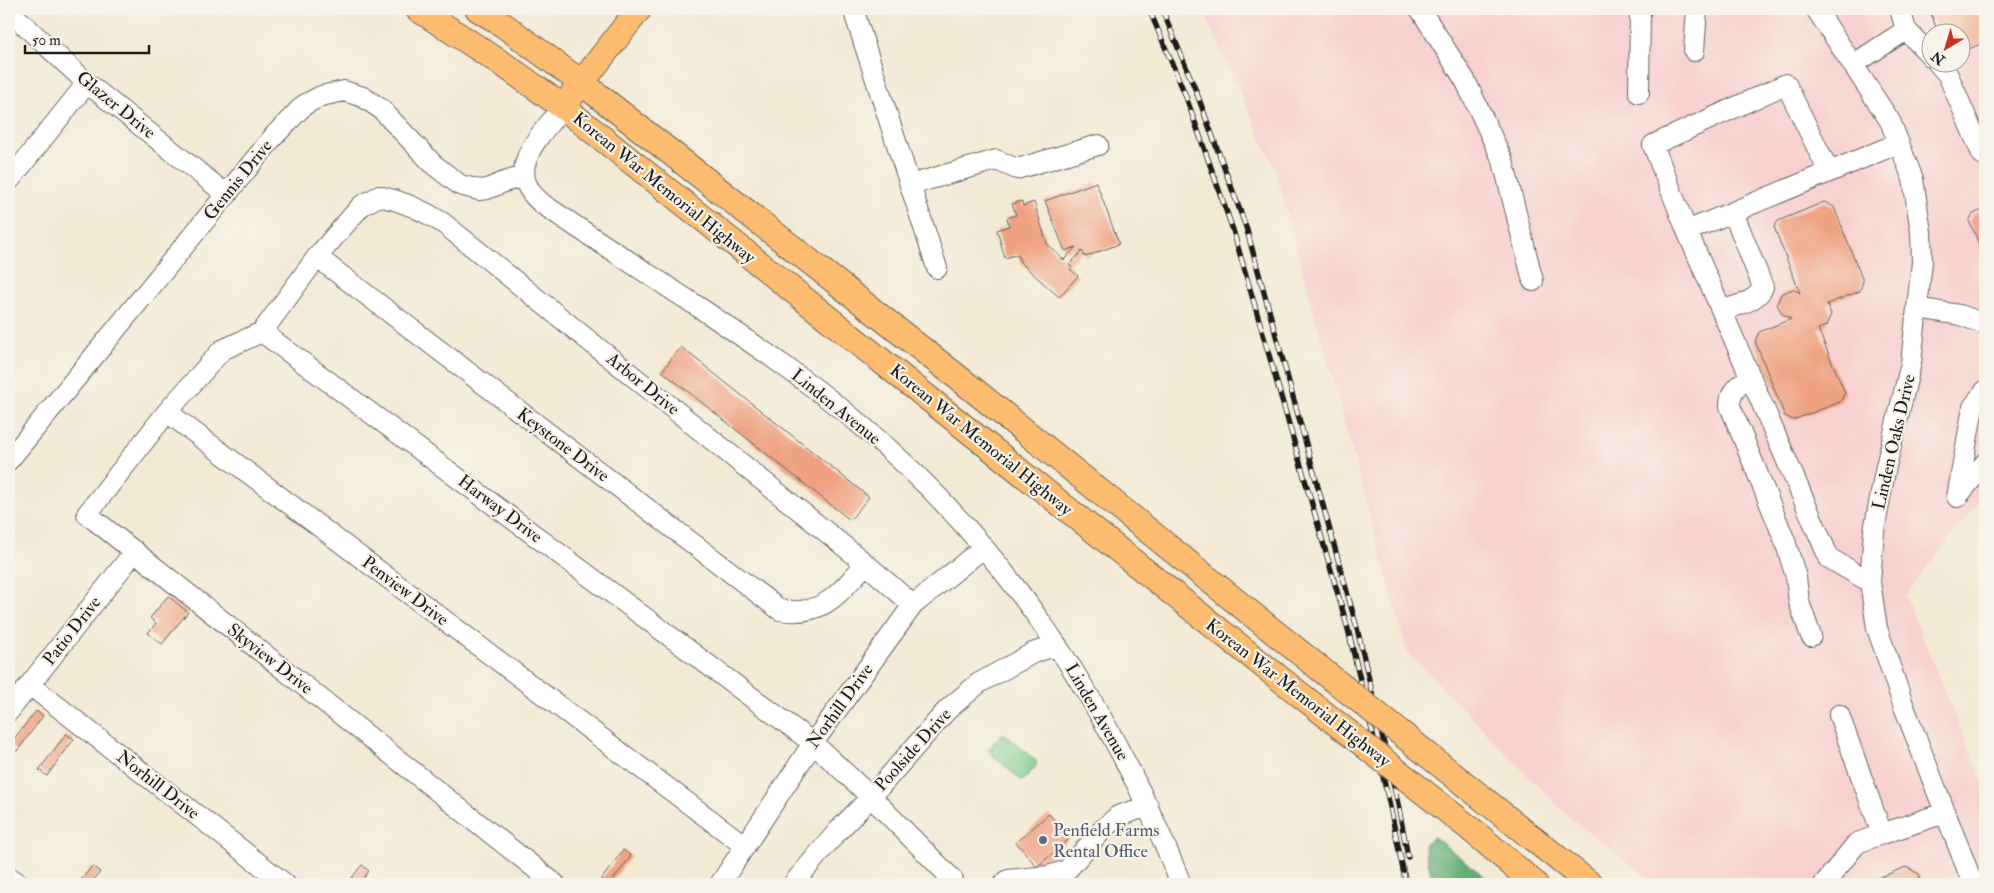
<svg xmlns="http://www.w3.org/2000/svg" width="1994" height="893" viewBox="0 0 1994 893" font-family="'IM FELL Double Pica',serif">
	<style>
		.built { fill: #f7d0cf; fill-rule: evenodd }
		.green { fill: #7ccb8b; stroke: #4c7454 }
		.forest { fill: #65af77; stroke: #40664a }
		.building { fill: #efa282 }
		.lines { fill: none; stroke-linecap: round; stroke-linejoin: round }
		.minor-casing { stroke: #67645d; stroke-width: 22 }
		.major-casing { stroke: #67645d; stroke-width: 27 }
		.minor { stroke: #fff; stroke-width: 20 }
		.major { stroke: #fdbc6f; stroke-width: 25 }
		.rail-casing { stroke: #1c1c1c; stroke-width: 5.5 }
		.rail { stroke: #f7f3e8; stroke-width: 4; stroke-dasharray: 11; stroke-linecap: butt }
		.major-bridge-casing { stroke: #67645d; stroke-width: 27; stroke-linecap: butt }
		.major-bridge { stroke: #fdbc6f; stroke-width: 25 }
		.service-dot { fill: #5c6f8a; stroke: #f7f3e8; stroke-width: 2 }
		.labels { text-anchor: middle; dominant-baseline: central; stroke-width: 4.5; stroke-linejoin: round; paint-order: stroke }
		.street-label { font-size: 18px; fill: #1c1c1c; stroke: #f7f3e8 }
		.service-label { font-size: 18px; fill: #4e5e75; stroke: #f7f3e8; text-anchor: start }
	</style>
	<rect width="100%" height="100%" fill="#f7f3e8"/>
	<filter id="ink" filterUnits="userSpaceOnUse"><feTurbulence type="fractalNoise" baseFrequency=".02" numOctaves="2"/><feDisplacementMap in="SourceGraphic" scale="10" xChannelSelector="R" yChannelSelector="G"/><feConvolveMatrix kernelMatrix="1 2 1 2 8 2 1 2 1" color-interpolation-filters="sRGB"/></filter>
	<filter id="wash" filterUnits="userSpaceOnUse"><feTurbulence type="fractalNoise" baseFrequency=".0096" numOctaves="4" result="noise"/><feDisplacementMap in="SourceGraphic" scale="20" xChannelSelector="R" yChannelSelector="G"/><feGaussianBlur stdDeviation="1.12" result="paint"/><feColorMatrix in="noise" values="0 0 0 0 0 0 0 0 0 0 0 0 0 0 0 0 0 1.4 0 .05"/><feComposite in="paint" operator="in"/></filter>
	<g filter="url(#wash)">
		<rect width="100%" height="100%" fill="#f3ead5"/>
		<path class="built" d="M1202 9H1985V493L1905 596 1985 787V884H1656L1570 818 1407 652 1274 166ZM1932 32H1962V62H1932Z"/>
		<path class="green" d="M1002 734H1005L1036 761V766L1025 779 1021 780 990 753 988 749Z"/>
		<path class="forest" d="M1434 837 1494 884H1433L1424 844Z"/>
		<g id="blocks">
			<path class="building" d="M1929 9H1985V42L1962 52V32H1938Z
				M1096 182 1119 244 1085 257 1082 251 1069 265 1072 267 1070 269 1078 276 1059 297 1020 262 1018 254 1005 258 997 230 1009 226 1007 218 1016 215 1012 204 1022 201 1023 206 1034 202 1047 244 1064 260 1076 247 1065 251 1045 201Z
				M1824 202 1834 207 1863 281 1860 291 1827 304 1831 314 1826 326 1818 329 1845 393 1840 402 1793 420 1785 416 1755 341 1759 332 1791 319 1782 314 1777 304 1781 294 1793 289 1800 293 1774 227 1778 221Z
				M1985 209V257L1969 221 1973 214Z
				M681 347 869 497 850 520 662 371Z
				M168 596 188 612 162 644 148 633 156 623 150 618Z
				M36 711 43 716 17 751 9 745Z
				M66 734 74 739 47 776 39 770Z
				M1049 814 1070 838 1037 867 1016 842Z
				M623 850 631 856 610 884H598Z
				M362 865 369 871 359 884H347Z
				M92 866 100 872 91 884H78Z
				M1906 867 1919 874 1922 884H1863Z"/>
		</g>
	</g>
	<g filter="url(#ink)">
		<use href="#blocks" fill-opacity="0" stroke="#67645d" stroke-width="1"/>
		<g class="lines">
			<g class="minor-casing">
				<path id="minor" d="M853 9 937 268
					M1420 9 1465 80 1503 161 1533 281
					M1816 9 1890 121 1913 179 1921 232 1922 262 1911 363 1886 466 1874 531 1870 582 1877 628 1903 704 1973 884
					M9 11 87 83 227 195
					M1906 30 1932 57
					M1694 51 1697 9
					M1937 62 1948 75 1982 154 1985 153
					M1854 64 1906 30 1900 9
					M1639 93 1640 9
					M563 107C538 138 501 172 544 205 596 240 648 274 700 308 755 345 811 383 862 426 1007 547 1112 710 1181 884
					M1829 172 1786 84 1653 145 1687 231 1899 143
					M9 181 87 83
					M910 185 996 160 1017 169 1098 145
					M1687 231 1829 558 1870 582
					M317 257 780 610C825 617 838 593 866 564
					M1917 308 1960 315 1985 324
					M1722 311C1736 305 1757 302 1763 287L1733 212
					M262 332 813 743 871 797 953 880 949 884
					M1750 377C1739 385 1730 390 1730 406L1785 541 1796 577 1799 602 1811 636
					M1985 391 1973 407 1957 497 1985 463
					M167 412 745 846
					M9 460 274 136 304 105 321 96 344 91 363 97 381 109 434 165 460 185 479 190 487 189 504 182 524 176
					M30 685 285 884
					M9 711 135 551
					M1882 834 1944 813
					M9 877 19 884
					M555 884 87 514 167 412 222 350 262 332 317 257 361 206 379 196C402 201 423 210 443 223L866 564 913 605
					M720 884 813 743 913 605 983 548
					M793 884 837 832 871 797 947 710 979 683 1033 653 1057 645
					M1004 884 1008 880 1048 876 1067 870 1104 828 1118 816 1148 806
					M1824 884 1857 843 1882 834 1839 715"/>
			</g>
			<g class="major-casing">
				<path id="major" d="M418 9 507 67 563 107 1274 674
					M478 9 502 24 582 83 965 383 1264 624
					M572 95 639 9
					M1467 786 1590 884
					M1473 831 1535 884"/>
			</g>
			<use href="#minor" class="minor"/>
			<use href="#major" class="major"/>
			<g class="rail-casing">
				<path id="rail" d="M1149 9 1185 94 1233 230 1348 629 1389 802 1406 884
					M1162 9 1196 91 1246 227 1357 628 1398 804 1408 857"/>
			</g>
			<use href="#rail" class="rail"/>
			<g class="major-bridge-casing">
				<path id="major-bridge" d="M1264 624 1467 786
					M1274 674 1473 831"/>
			</g>
			<use href="#major-bridge" class="major-bridge"/>
		</g>
	</g>
	<circle class="service-dot" cx="1043" cy="840" r="5"/>
	<g class="labels">
		<g class="street-label">
			<text transform="translate(116 105) rotate(39)">Glazer Drive</text>
			<text transform="translate(238 180) rotate(-51)">Gennis Drive</text>
			<text transform="translate(664 188) rotate(39)">Korean War Memorial Highway</text>
			<text transform="translate(643 384) rotate(39)">Arbor Drive</text>
			<text transform="translate(836 407) rotate(39)">Linden Avenue</text>
			<text transform="translate(981 440) rotate(39)">Korean War Memorial Highway</text>
			<text transform="translate(1894 442) rotate(-77)">Linden Oaks Drive</text>
			<text transform="translate(563 445) rotate(37)">Keystone Drive</text>
			<text transform="translate(500 509) rotate(37)">Harway Drive</text>
			<text transform="translate(405 591) rotate(37)">Penview Drive</text>
			<text transform="translate(72 631) rotate(-52)">Patio Drive</text>
			<text transform="translate(270 659) rotate(38)">Skyview Drive</text>
			<text transform="translate(1298 693) rotate(38)">Korean War Memorial Highway</text>
			<text transform="translate(840 706) rotate(-54)">Norhill Drive</text>
			<text transform="translate(1097 712) rotate(60)">Linden Avenue</text>
			<text transform="translate(913 750) rotate(-48)">Poolside Drive</text>
			<text transform="translate(158 785) rotate(38)">Norhill Drive</text>
		</g>
		<g class="service-label">
			<text x="1053" y="830">Penfield Farms<tspan x="1053" dy="21">Rental Office</tspan></text>
		</g>
	</g>
	<rect width="1994" height="893" fill="none" stroke="#f7f3e8" stroke-width="30"/>
	<g transform="translate(1946 48) rotate(218)"><circle r="24" fill="#f7f3e8" stroke="#9f9d96"/>
	<path d="M0-4L9 19L0 12L-9 19Z" fill="#c8321e"/>
	<text y="-8" font-size="14" font-weight="bold" text-anchor="middle" fill="#1c1c1c">N</text>
	</g>
	<path d="M25 45v8h124v-8" fill="none" stroke="#1c1c1c" stroke-width="2.5"/>
	<text x="32" y="45" font-size="15" fill="#1c1c1c" stroke="#f7f3e8" stroke-width="4" paint-order="stroke">50 m</text>
</svg>
